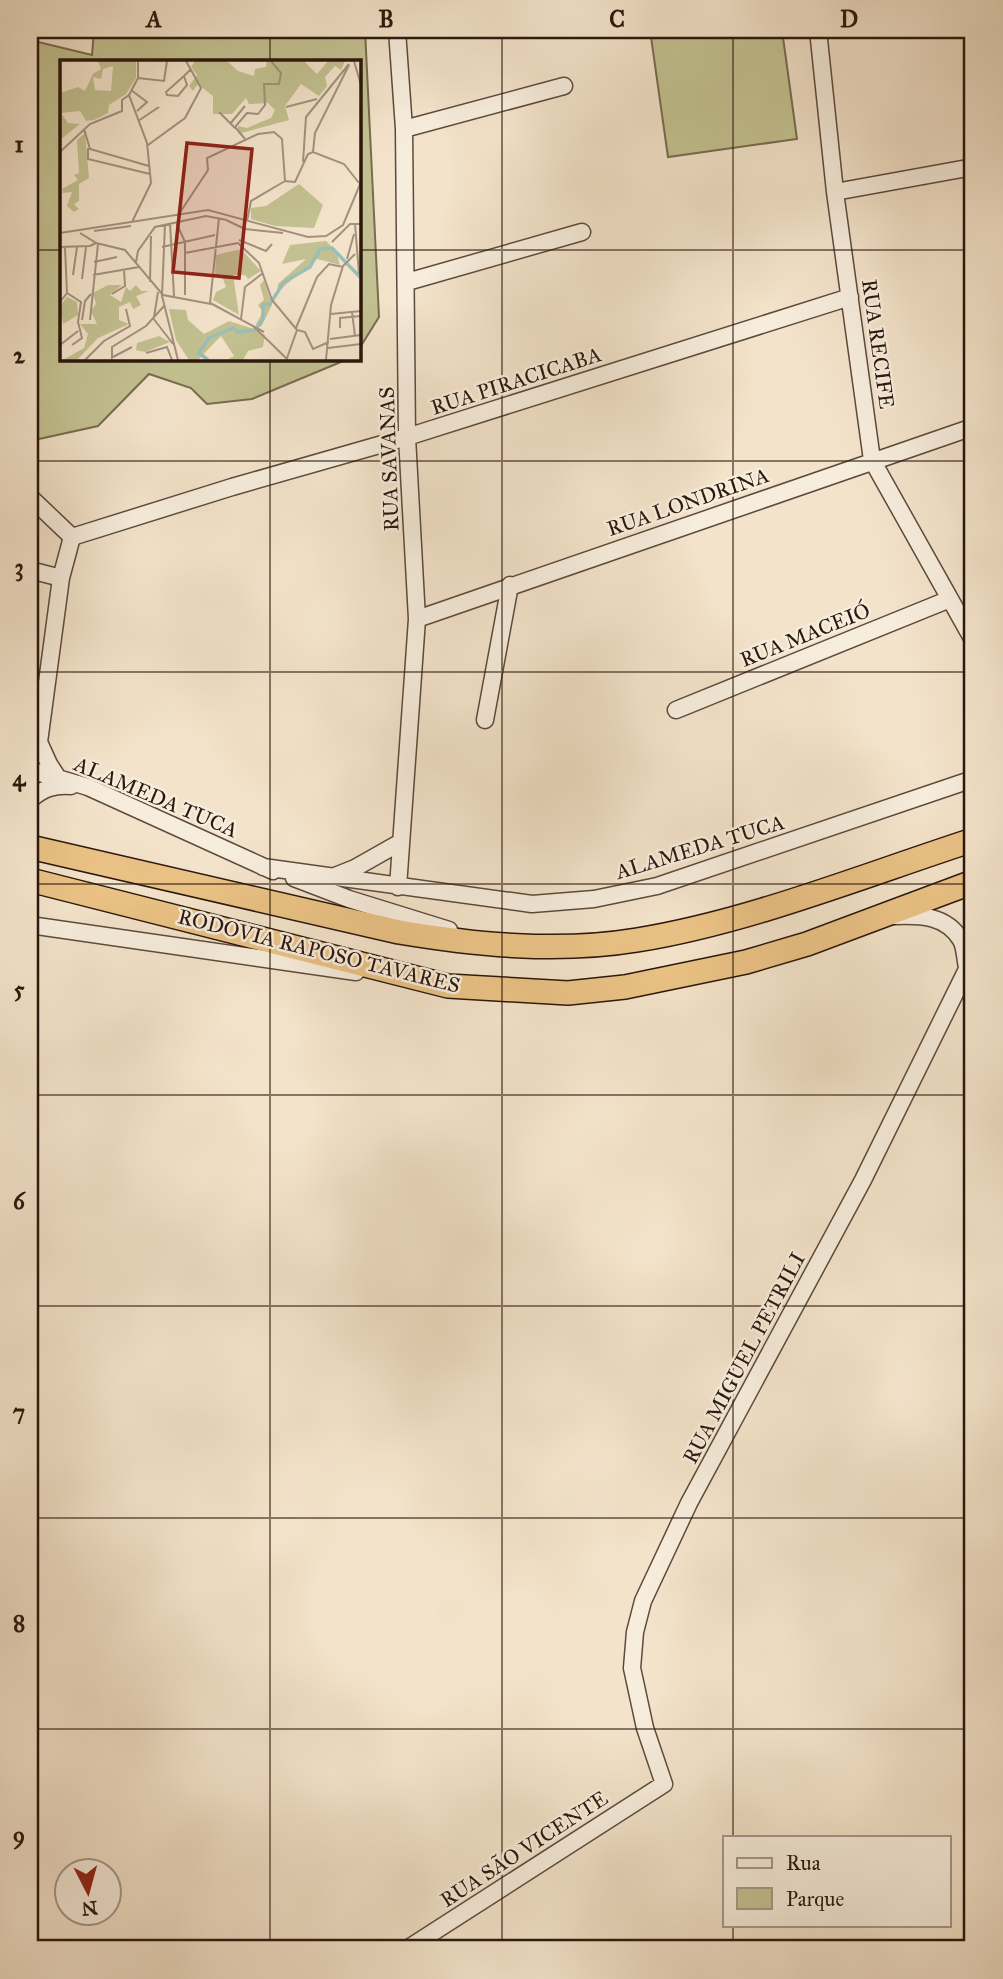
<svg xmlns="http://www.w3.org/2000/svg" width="1003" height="1979" viewBox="0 0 1003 1979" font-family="'IM FELL Great Primer',serif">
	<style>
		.green { fill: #c3c191; stroke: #776c4f; stroke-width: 2 }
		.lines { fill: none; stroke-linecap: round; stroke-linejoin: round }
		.minor-casing { stroke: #5d4a3c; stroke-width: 19 }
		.highway-casing { stroke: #2b170d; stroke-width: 26 }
		.minor { stroke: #f7eddd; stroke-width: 16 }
		.highway { stroke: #eac285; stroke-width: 23 }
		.grid { fill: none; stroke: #2b170d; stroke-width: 2; stroke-opacity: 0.55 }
		.labels { text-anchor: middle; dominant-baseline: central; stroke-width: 5; stroke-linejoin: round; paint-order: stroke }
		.street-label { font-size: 21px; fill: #2b170d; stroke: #f7eddd }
		.inset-river { fill: none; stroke: #9bbeb7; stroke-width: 3.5 }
		.inset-road { fill: none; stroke: #a3917e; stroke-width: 2 }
		.view { fill: #8f2418; fill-opacity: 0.15; stroke: #8f2418; stroke-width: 3.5 }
		.inset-edge { fill: none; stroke: #2b170d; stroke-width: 3.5 }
		.neatline { fill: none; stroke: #2b170d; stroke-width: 2.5 }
		.grid-label { font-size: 23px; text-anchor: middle; font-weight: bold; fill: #2b170d }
	</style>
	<rect width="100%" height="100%" fill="#f3e3ca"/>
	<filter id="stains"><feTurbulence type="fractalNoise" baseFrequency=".00286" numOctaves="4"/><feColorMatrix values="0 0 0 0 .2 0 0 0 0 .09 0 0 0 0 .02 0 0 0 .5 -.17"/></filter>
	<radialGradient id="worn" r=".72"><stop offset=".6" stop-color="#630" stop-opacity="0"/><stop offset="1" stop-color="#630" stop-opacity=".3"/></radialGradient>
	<path class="green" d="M94 30H365L379 317 359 349V61H61V359H348L252 399 207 404 191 388 149 374 98 426 30 441V40L92 55Z
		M650 30H782L797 139 668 157Z"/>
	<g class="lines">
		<g class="minor-casing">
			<path id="minor" d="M397 30 404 129 407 437 417 619 398 887
				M818 30 835 192 872 460 973 640
				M404 129 564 86
				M835 192 973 167
				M407 282 582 232
				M30 497 72 537
				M72 537 232 487 407 437 850 297
				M30 570 61 578
				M417 619 973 427
				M676 710 950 599
				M485 720 510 585
				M39 742 49 764 58 778
				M30 753 39 742 61 578 72 537
				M30 770 88 787 273 871
				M30 800C43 788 54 785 71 786
				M263 867 532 904 594 899 657 886 973 779
				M335 876 355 868 401 842
				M294 878 349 899 449 930
				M895 916C920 915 946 915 961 940 965 947 965 959 967 967
				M30 925 356 972
				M407 1949 664 1784 645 1728 632 1668 635 1632 643 1601 689 1503 863 1180 973 957"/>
		</g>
		<g class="highway-casing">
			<path id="highway" d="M30 847 399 932C477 945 558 953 637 940 749 922 865 875 973 840
				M30 880 448 986 568 993 625 987 746 962 807 944 973 882"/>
		</g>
		<use href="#minor" class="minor"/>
		<use href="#highway" class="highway"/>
	</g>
	<path class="grid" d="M270 30V61M502 30V1949M733 30V1837M30 250H61M359 250H973M270 359V1949M30 461H973M30 672H973M30 884H973M30 1095H973M30 1306H973M30 1518H973M30 1729H973M733 1925V1949"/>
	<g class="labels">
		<g class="street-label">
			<text transform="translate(878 344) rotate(82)">RUA RECIFE</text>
			<text transform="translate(516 381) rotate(-18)">RUA PIRACICABA</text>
			<text transform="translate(389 459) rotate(-92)">RUA SAVANAS</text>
			<text transform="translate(688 502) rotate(-19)">RUA LONDRINA</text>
			<text transform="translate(805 635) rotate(-22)">RUA MACEIÓ</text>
			<text transform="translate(156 797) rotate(23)">ALAMEDA TUCA</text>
			<text transform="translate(700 847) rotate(-17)">ALAMEDA TUCA</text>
			<text transform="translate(319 951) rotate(14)">RODOVIA RAPOSO TAVARES</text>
			<text transform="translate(744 1358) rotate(-62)">RUA MIGUEL PETRILI</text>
			<text transform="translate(524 1849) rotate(-33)">RUA SÃO VICENTE</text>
		</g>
	</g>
	<g transform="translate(60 60)">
		<rect width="301" height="301" fill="#f3e3ca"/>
		<path d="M38 1H76V18L66 34 49 45 48 53 34 60 26 61 20 51 1 53 8 63 20 64 0 80V33L18 27 25 31 33 14 41 9ZM53 6 51 31 35 30 33 17 41 19 43 9ZM135 1H167L178 11 194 16 195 9 206 7 207 1H244L257 14 268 1H285L281 10 275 6 265 17 267 26 259 36 241 24 225 46 229 60 178 74V66L187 68 211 58 215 50 208 43 189 44 186 38 172 54H153V36L138 24 133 31 129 26 137 15 131 7ZM25 73 29 118 19 124V141L14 144 19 149 14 152 7 146 12 132 3 133 2 129 18 120 14 115 19 113 17 80ZM239 124 263 145 254 168 215 166 191 159V148L206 146ZM266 181 276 191 280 205 257 199 217 232 218 224 246 199 222 204 230 185ZM181 189 201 211 188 219 185 215H173L179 255 153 240 156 232 166 227 163 219 155 216 156 195ZM204 220 212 245 201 267 196 264 203 252 198 245 204 240 200 225ZM48 225H62L50 235 61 242 66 227 70 231 76 225 81 231H89L76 236 81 245 73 249 70 242 59 247V260L69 264 38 278 17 300H3L24 288 28 274 20 264H37L31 251 36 244 33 233ZM7 237 17 242 18 255 3 264 0 246ZM109 249 126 250 128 260 144 274 169 261 191 268 205 275 203 287 188 291 183 300H167L174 296 161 276 138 300H129L116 280ZM99 276 110 282 85 292 76 290 77 283Z" fill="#c3c191" fill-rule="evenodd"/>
		<path class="inset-river" d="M148 300 139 293 149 278 173 268 178 272 195 270 203 259V245L210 244 224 222 250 207 260 189 272 188 301 218"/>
		<path class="inset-road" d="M294 1 301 25M124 16 127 25 118 36 107 35 106 32 124 16 131 9M78 18 104 21 107 1M71 30 87 42 77 51M226 47 257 39M159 52 175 68M78 61 99 47M170 64 185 46M24 69 30 89 89 106M185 79 175 67 187 53 198 54 205 45 204 24H219L221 13 211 1M88 85 125 58 141 28 126 1M28 88V99L90 114M0 92 30 64 62 51V40L69 35M253 92 255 73 289 5M243 102 246 57 289 4M225 121 235 122 248 94 253 92 284 104 299 123M119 154 148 110 147 98 198 74 214 72 222 79 225 121M166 160 185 169 223 173M187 161 191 141 225 121M72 162 91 123 87 83 69 35 78 18V1M116 162 125 182V235M110 163 114 236M105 164 102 236 118 300M295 164 299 214M34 171 71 166M0 173 148 150 248 177 266 176 283 165 301 122M20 173 36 183 30 186M179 180 206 191 212 184M272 182 290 164H301M36 183 65 190 103 235 151 244M178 183 199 203 212 240 237 270M0 187 30 186M102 187 155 175M125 193 178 183M287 199 294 174M34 202 57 197M76 202 78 191 95 167 146 156 167 160M13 215 17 187M33 215 79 207M22 219 26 187M90 222 91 176M7 233 21 242 18 262 22 278 12 285M52 234 65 226 64 209M0 242 7 233 5 188M154 245 150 243 159 158M154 245 204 272M292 252 295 276M271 254 301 251M94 257 98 232M93 258 113 284M181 259 185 227 203 213M22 260 25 241 31 234M30 260 38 184M193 266 228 300M236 268 257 217 269 204 283 207M280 268V258L301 256M237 270 245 272 253 289 269 282M270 279 301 275M0 285 18 271M268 288 301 284M86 293 107 287 112 300M51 298 72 287M227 298 237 270M25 300 44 281 70 266 66 249M52 300V287L86 266 104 246M266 300 271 245 283 206 295 194"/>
		<path class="view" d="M127 83 192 89 179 218 113 212Z"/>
		<rect width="301" height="301" class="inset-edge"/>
	</g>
	<rect width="1003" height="1979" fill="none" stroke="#f3e3ca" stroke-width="77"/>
	<rect x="723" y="1836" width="228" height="91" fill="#f7eddd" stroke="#a5978a" stroke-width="2"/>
	<rect x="737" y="1858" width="35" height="10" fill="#f7eddd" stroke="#a5978a" stroke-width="2"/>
	<text x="786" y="1870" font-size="21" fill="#2b170d">Rua</text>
	<rect x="737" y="1888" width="35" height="21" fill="#c3c191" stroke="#a5978a" stroke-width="2"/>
	<text x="786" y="1906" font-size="21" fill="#2b170d">Parque</text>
	<g transform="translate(88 1892) rotate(174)"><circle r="33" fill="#f7eddd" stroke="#a5978a" stroke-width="2"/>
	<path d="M0-5L12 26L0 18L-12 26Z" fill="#8f2418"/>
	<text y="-10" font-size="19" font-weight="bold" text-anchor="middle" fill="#2b170d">N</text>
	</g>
	<rect x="38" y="38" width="926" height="1902" class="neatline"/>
	<g class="grid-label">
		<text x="154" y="27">A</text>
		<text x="386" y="27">B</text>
		<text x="617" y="27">C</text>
		<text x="849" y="27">D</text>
		<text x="19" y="152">1</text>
		<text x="19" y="363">2</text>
		<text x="19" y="575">3</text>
		<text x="19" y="786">4</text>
		<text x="19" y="997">5</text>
		<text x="19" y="1209">6</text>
		<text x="19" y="1420">7</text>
		<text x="19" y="1631">8</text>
		<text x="19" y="1843">9</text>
	</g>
	<rect width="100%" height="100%" filter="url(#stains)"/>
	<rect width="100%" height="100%" fill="url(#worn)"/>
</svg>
